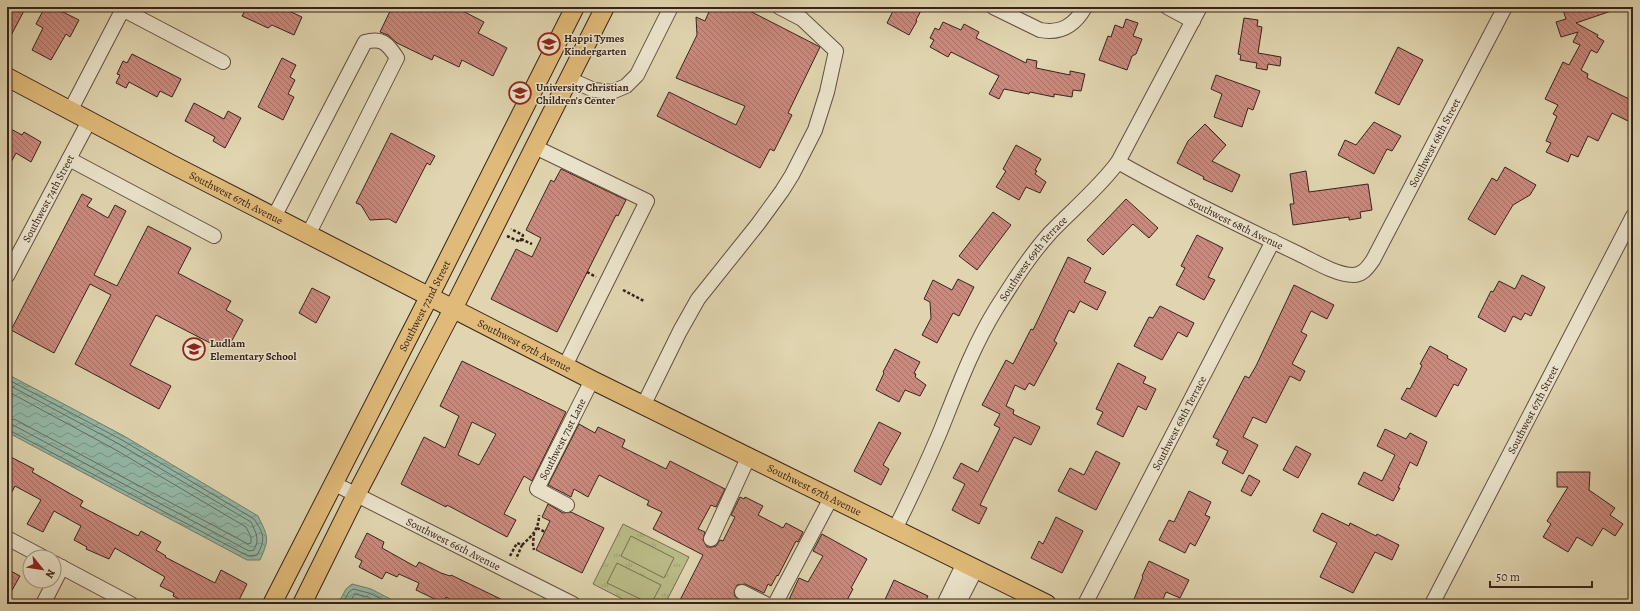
<svg xmlns="http://www.w3.org/2000/svg" width="1640" height="611" viewBox="0 0 1640 611" font-family="Alegreya,serif">
	<style>
		.grass { fill: url(#grass-tufts); stroke: #786f51 }
		.garden { fill: #b9bb87; stroke: #786f51 }
		.water { fill: url(#water-waves); stroke: #6f7d70 }
		.lines { fill: none; stroke-linecap: round; stroke-linejoin: round }
		.shore { stroke: #666e62; stroke-width: 1 }
		.building { fill: url(#building-back-hatch); stroke: #38231b; fill-rule: evenodd }
		.minor-casing { stroke: #625040; stroke-width: 16 }
		.major-casing { stroke: #38231b; stroke-width: 20 }
		.path { stroke: #38231b; stroke-width: 2.5; stroke-dasharray: 3 2; stroke-linecap: butt }
		.minor { stroke: #ebe4cc; stroke-width: 14 }
		.major { stroke: #e0ba78; stroke-width: 18 }
		.labels { text-anchor: middle; dominant-baseline: central; stroke-width: 3; stroke-linejoin: round; paint-order: stroke }
		.poi-label { font-size: 11px; font-weight: bold; fill: #38231b; stroke: #ebe4cc; text-anchor: start }
		.street-label { font-size: 11px; fill: #38231b; stroke: #ebe4cc }
	</style>
	<defs>
		<pattern id="grass-tufts" width="24" height="20" patternUnits="userSpaceOnUse"><rect width="24" height="20" fill="#b9bb87"/><path d="M3 7l-1-3M5 7V3M7 7l1-3M15 17l-1-3M17 17v-4M19 17l1-3" fill="none" stroke="#a0a074"/></pattern>
		<pattern id="water-waves" width="16" height="10" patternUnits="userSpaceOnUse"><rect width="16" height="10" fill="#94b9a8"/><path d="M0 5q4-4 8 0t8 0" fill="none" stroke="#7a9688"/></pattern>
		<pattern id="building-back-hatch" width="6" height="6" patternUnits="userSpaceOnUse"><rect width="6" height="6" fill="#ca897d"/><path d="M-1 5l2 2M0 0l6 6M5-1l2 2" fill="none" stroke="#a57066"/></pattern>
	</defs>
	<rect width="100%" height="100%" fill="#e0d5b0"/>
	<filter id="stains"><feTurbulence type="fractalNoise" baseFrequency=".005" numOctaves="4"/><feColorMatrix values="0 0 0 0 .2 0 0 0 0 .09 0 0 0 0 .02 0 0 0 .5 -.17"/></filter>
	<radialGradient id="worn" r=".72"><stop offset=".6" stop-color="#630" stop-opacity="0"/><stop offset="1" stop-color="#630" stop-opacity=".3"/></radialGradient>
	<path class="grass" d="M623 524 689 557 665 604H632L593 584Z"/>
	<path class="garden" d="M631 536 674 558 664 578 621 556Z
		M617 563 661 585 651 604 607 583Z"/>
	<path class="water" d="M7 374 124 436 258 516C268 537 270 538 260 560H247L7 432Z
		M352 584 371 589 400 604H338L346 589Z"/>
	<g class="lines">
		<path class="shore" d="M7 379 122 440 254 519C264 534 266 539 257 555L248 556 7 429
			M7 384 119 444 251 522C256 533 260 539 254 550L249 551 13 425 7 424
			M7 391 116 450 246 527 251 537V543L248 544 16 420 7 418
			M342 604 349 592 353 589 369 593 392 604
			M348 604 355 594 368 597 381 604"/>
	</g>
	<path class="building" d="M7 7H26L7 43Z
		M45 7H53L79 20 70 37 66 34 51 60 32 50 43 28 36 24Z
		M247 7H280L302 17 294 35 272 25 268 28 242 16Z
		M392 7H455L484 22 478 33 507 48 493 76 462 60 459 67 434 55 432 60 397 43 388 35 380 32Z
		M711 7H742L820 47 788 113 792 115 774 151 770 149 760 168 657 116 669 92 736 125 745 106 676 78 697 35 696 17 705 21Z
		M895 7H923L916 20 917 21 909 35 887 23Z
		M1562 7H1617V9L1576 23 1598 35 1597 37 1604 41 1597 53 1591 50 1581 70 1588 74 1587 78 1633 101V111L1628 121 1612 113 1598 141 1588 136 1578 157 1571 154 1568 162 1546 152 1551 143 1546 141 1557 116 1553 114 1558 105 1545 99 1563 62 1569 65 1580 45 1573 42 1578 32 1561 37 1556 22 1566 19Z
		M1244 18 1258 20 1257 26 1262 27 1258 53 1281 57 1280 66 1268 64 1267 70 1256 68 1257 63 1240 60 1241 55 1238 54Z
		M1126 19 1138 23 1133 36 1142 39 1136 54 1132 56 1127 70 1099 60 1108 36 1111 37 1115 25 1123 28Z
		M943 22 961 30 964 24 979 32 976 38 1026 63 1027 59 1037 61 1036 68 1070 75V71L1085 74 1081 91 1073 90 1072 97 1054 94V97L1030 92 1029 94 1004 89 999 99 989 94 999 76 951 52 948 57 930 47 934 40 930 38 935 28 939 30Z
		M1398 47 1423 60 1399 105 1375 93Z
		M132 54 181 79 172 97 160 91 157 97 129 82 126 88 116 83 120 75 117 74 123 61 127 63Z
		M282 58 296 65 290 77 295 80 288 94 294 97 283 120 258 107Z
		M1216 75 1260 91 1253 110 1248 108 1242 127 1214 117 1222 94 1211 89Z
		M194 103 224 119 228 111 241 118 225 148 213 141 215 137 185 121Z
		M1374 122 1401 136 1392 151 1387 149 1374 174 1338 155 1345 140 1356 145Z
		M1205 124 1226 145 1212 161 1240 175 1232 192 1203 179 1204 177 1177 163 1188 141Z
		M7 127 22 135 24 132 41 142 31 162 16 153 7 170Z
		M391 133 435 156 430 165 427 163 396 223 389 219 370 220 361 205 356 203Z
		M1016 145 1041 159 1035 170 1037 171 1035 174 1046 182 1040 193 1026 187 1019 200 996 187 1006 171 1003 169Z
		M1505 167 1536 185 1530 195 1513 205 1495 235 1468 219 1492 178 1497 181Z
		M561 169 626 200 618 216 616 215 557 332 491 299 516 249 532 257 541 238 526 230 551 180 554 182Z
		M1306 171 1309 192 1368 184 1372 210 1360 212 1361 218 1349 220V217L1293 225 1290 204H1294L1290 174Z
		M82 194 92 199 87 206 108 218 115 205 126 211 94 275 117 286 148 226 191 248 178 273 231 301 226 310 243 320 229 346 219 341 216 346 156 315 130 365 171 386 159 409 75 364 111 295 90 284 54 353 11 330Z
		M1126 199 1158 228 1149 238 1133 224 1103 255 1087 240Z
		M993 212 1011 225 977 270 959 256Z
		M1197 235 1223 248 1208 277 1215 280 1204 300 1176 285 1185 268 1181 266Z
		M1068 257 1091 268 1084 282 1106 292 1097 310 1080 301 1074 313 1069 310 1054 341 1057 343 1034 386 1029 383 1025 390 1015 385 1006 406 1014 410 1013 414 1040 427 1031 445 1014 437 980 505 987 508 979 524 952 510 965 484 953 478 961 463 978 472 1000 428 994 425 1000 414 982 405 1006 360 1013 364 1031 329 1033 330Z
		M1522 275 1545 287 1531 316 1525 313 1521 320 1513 316 1505 332 1478 317 1491 291 1493 292 1499 281 1515 289Z
		M958 279 974 287 959 316 953 313 937 343 922 335 931 318 930 302 924 299 933 280 952 290Z
		M1294 285 1334 305 1327 319 1311 311 1301 332 1307 335 1292 364 1305 371 1300 381 1290 376 1266 423 1253 417 1243 437 1258 445 1243 474 1222 463 1228 451 1216 445 1219 440 1213 437 1245 376 1249 378 1256 366Z
		M312 288 330 297 316 323 299 313Z
		M1160 306 1194 323 1187 337 1178 332 1162 360 1134 346 1149 317 1153 318Z
		M1430 346 1448 356 1447 358 1467 369 1458 386 1454 384 1436 417 1401 399 1407 388 1410 389 1420 370 1422 365 1420 364Z
		M895 349 920 362 914 373 916 374 915 377 926 385 920 396 905 390 899 402 876 390 884 373 883 372Z
		M462 361 566 412 532 481 524 476 504 514 516 520 507 537 447 505 446 507 401 484 424 437 445 448 459 416 440 406ZM472 422 496 434 479 465 458 455Z
		M1118 363 1146 377 1143 383 1156 389 1146 410 1138 406 1123 437 1097 424 1103 412 1096 409Z
		M879 422 901 433 883 465 889 469 881 485 854 471Z
		M579 424 595 433 598 427 625 440 622 447 666 469 670 461 725 489 716 507 711 505 698 529 705 532 703 540 707 547H712L716 546 720 540 723 541 735 517 731 515 740 497 744 499 745 497 763 506 758 515 783 528 786 523 803 532 798 542 796 541 778 576 777 575 771 586 768 584 764 593 745 584 737 585 734 592 735 596 745 604H678L703 555 653 529 662 512 647 505 649 501 599 475 588 497 574 489 571 497 548 485Z
		M1385 429 1406 439 1410 433 1427 442 1417 466 1410 462 1398 488H1400L1393 501 1358 484 1364 472 1382 481 1395 455 1377 446Z
		M1296 446 1311 454 1298 478 1283 470Z
		M1096 451 1120 463 1096 510 1058 491 1070 468 1084 475Z
		M7 455 34 469 32 472 83 501 80 506 138 536 141 531 161 542 156 550 166 556 165 557 215 583 221 570 247 584 237 604H188L173 596 174 593 160 586 165 577 115 548 109 559 86 549 87 547 74 540 81 526 54 511 43 532 27 524 41 500 15 486 7 501Z
		M1557 472H1590L1589 490 1615 508 1610 515 1623 524 1615 536 1603 528 1592 546 1577 537 1568 552 1543 537 1551 524 1547 521 1568 487H1557Z
		M1249 475 1260 481 1251 496 1241 491Z
		M1189 491 1211 502 1205 515 1210 517 1195 546 1190 543 1185 553 1159 540 1169 520 1174 522Z
		M548 504 563 513 571 512 604 528 582 573 536 550 550 521 542 517Z
		M1322 513 1349 526 1350 523 1376 536 1377 534 1399 545 1392 560 1375 552 1353 593 1320 577 1337 543 1313 531Z
		M1056 517 1083 531 1062 573 1031 558 1039 541 1043 544Z
		M367 533 384 542 382 548 416 567 419 562 441 573 450 576 451 575 511 604H458L446 597 443 603 416 590 419 583 399 574 397 577 386 572 382 579 359 567 362 561 355 557Z
		M822 534 867 559 851 588 853 589 845 604H787L799 578 808 582 823 556 813 551Z
		M1149 561 1189 580 1180 598 1166 592 1161 604H1132L1143 577 1142 576Z
		M7 569 20 576 7 599Z
		M894 580 928 596 924 604H883Z"/>
	<g class="lines">
		<g class="minor-casing">
			<g id="minor">
				<path d="M993 7 1040 30C1061 34 1075 25 1085 7"/>
				<path d="M1167 7 1193 21"/>
				<path d="M122 9 223 62"/>
				<path d="M569 79 594 90 612 92 626 86 637 75 671 7"/>
				<path d="M70 111 124 7"/>
				<path d="M535 147 647 201 565 366"/>
				<path d="M69 159 214 236"/>
				<path id="s1" d="M1118 162C1176 195 1236 224 1297 253 1312 260 1336 275 1353 275 1363 275 1368 267 1373 260L1505 7"/>
				<path d="M274 217 365 42C382 37 388 44 397 58L308 235"/>
				<path id="s2" d="M7 276 89 121"/>
				<path d="M643 406 680 331 698 299 758 224 782 191 792 175 815 130 827 92 836 51 802 19 779 7"/>
				<path id="s3" d="M333 483 573 604"/>
				<path id="s4" d="M567 505 537 489 592 380"/>
				<path id="s5" d="M895 529C911 497 926 465 940 432 957 390 972 348 996 309 1013 282 1030 255 1051 232 1073 209 1099 188 1118 162L1200 7"/>
				<path d="M7 538 43 557"/>
				<path d="M711 539 748 458"/>
				<path d="M54 563 131 604"/>
				<path d="M742 592 766 604"/>
				<path d="M43 604 62 567"/>
				<path d="M775 604 831 498"/>
				<path d="M944 604 964 563"/>
				<path d="M958 604 976 569"/>
				<path id="s6" d="M1085 604 1273 241"/>
				<path id="s7" d="M1432 604 1633 216"/>
			</g>
		</g>
		<g class="major-casing">
			<g id="major">
				<path id="s8" d="M7 77 171 164 592 380 1047 604"/>
				<path id="s9" d="M272 604 429 297 575 7"/>
				<path d="M302 604 356 495 453 309 605 7"/>
			</g>
		</g>
		<path class="path" d="M507 236 520 242 523 235 511 229
			M521 239 532 244
			M587 272 596 277
			M623 290 644 301
			M537 528 545 532
			M534 533 533 544 534 550
			M522 545C532 536 539 529 539 515
			M510 556 517 543 522 545 516 559"/>
		<use href="#minor" class="minor"/>
		<use href="#major" class="major"/>
	</g>
	<defs>
		<g id="school-ring" transform="scale(1.15)"><circle r="9.5" fill="#ebe4cc" stroke="#8f2418" stroke-width="1.5"/><path d="M0-5L7-2L0 1L-7-2ZM-4 1L0 2.5L4 1V4Q0 6-4 4Z" fill="#8f2418"/></g>
	</defs>
	<g fill-rule="evenodd">
		<use href="#school-ring" x="549" y="44"/>
		<use href="#school-ring" x="520" y="93"/>
		<use href="#school-ring" x="194" y="349"/>
	</g>
	<g class="labels">
		<g class="poi-label">
			<text x="564" y="38">Happi Tymes<tspan x="564" dy="13">Kindergarten</tspan></text>
			<text x="536" y="87">University Christian<tspan x="536" dy="13">Children's Center</tspan></text>
			<text x="210" y="343">Ludlam<tspan x="210" dy="13">Elementary School</tspan></text>
		</g>
		<g class="street-label">
			<text stroke="none"><textPath href="#s1" startOffset="420">Southwest 68th Street</textPath></text>
			<text stroke="none"><textPath href="#s8" startOffset="259">Southwest 67th Avenue</textPath></text>
			<text stroke="none"><textPath href="#s2" startOffset="88">Southwest 74th Street</textPath></text>
			<text stroke="none"><textPath href="#s1" startOffset="133">Southwest 68th Avenue</textPath></text>
			<text stroke="none"><textPath href="#s5" startOffset="305">Southwest 69th Terrace</textPath></text>
			<text stroke="none"><textPath href="#s9" startOffset="335">Southwest 72nd Street</textPath></text>
			<text stroke="none"><textPath href="#s8" startOffset="583">Southwest 67th Avenue</textPath></text>
			<text stroke="none"><textPath href="#s7" startOffset="219">Southwest 67th Street</textPath></text>
			<text stroke="none"><textPath href="#s6" startOffset="204">Southwest 68th Terrace</textPath></text>
			<text stroke="none"><textPath href="#s4" startOffset="90">Southwest 71st Lane</textPath></text>
			<text stroke="none"><textPath href="#s8" startOffset="907">Southwest 67th Avenue</textPath></text>
			<text stroke="none"><textPath href="#s3" startOffset="135">Southwest 66th Avenue</textPath></text>
		</g>
	</g>
	<rect width="1640" height="611" fill="none" stroke="#e0d5b0" stroke-width="24"/>
	<rect x="8" y="8" width="1624" height="595" fill="none" stroke="#38231b" stroke-width="2"/>
	<rect x="12" y="12" width="1616" height="587" fill="none" stroke="#38231b"/>
	<g transform="translate(42 569) rotate(120)"><circle r="19" fill="#ebe4cc" stroke="#a39785"/>
	<path d="M0-3L7 15L0 10L-7 15Z" fill="#8f2418"/>
	<text y="-6" font-size="11" font-weight="bold" text-anchor="middle" fill="#38231b">N</text>
	</g>
	<path d="M1490 581v6h102v-6" fill="none" stroke="#38231b" stroke-width="2"/>
	<text x="1496" y="581" font-size="12" fill="#38231b" stroke="#ebe4cc" stroke-width="3" paint-order="stroke">50 m</text>
	<rect width="100%" height="100%" filter="url(#stains)"/>
	<rect width="100%" height="100%" fill="url(#worn)"/>
</svg>
